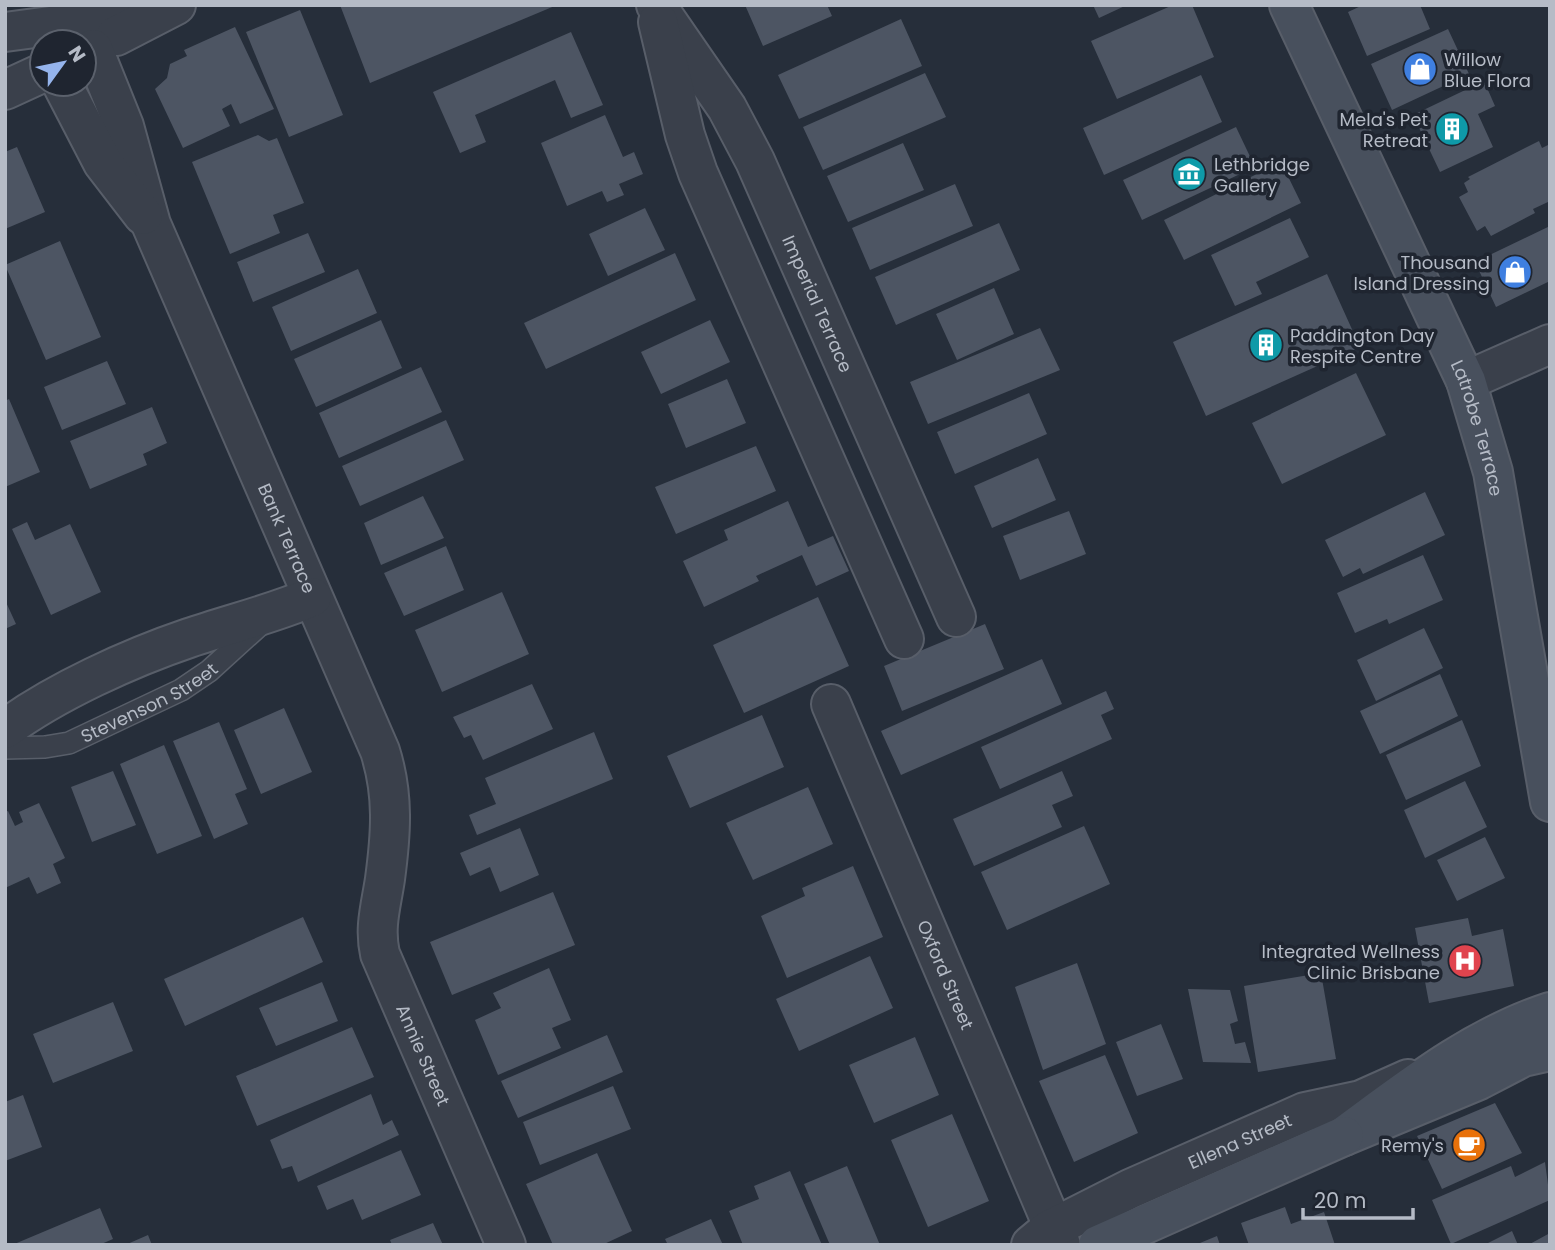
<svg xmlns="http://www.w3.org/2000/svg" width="1555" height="1250" viewBox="0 0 1555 1250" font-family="Poppins,sans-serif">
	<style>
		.building { fill: #4d5563 }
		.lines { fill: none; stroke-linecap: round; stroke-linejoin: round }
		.lane-casing { stroke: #585e69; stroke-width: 24 }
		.street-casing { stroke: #585e69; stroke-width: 42 }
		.secondary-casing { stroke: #585e69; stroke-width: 42 }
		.lane { stroke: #3a404b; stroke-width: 21 }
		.street { stroke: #3a404b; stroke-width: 38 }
		.secondary { stroke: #48505d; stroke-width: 38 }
		.labels { text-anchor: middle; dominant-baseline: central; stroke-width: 7; stroke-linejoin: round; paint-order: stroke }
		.poi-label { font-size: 18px; fill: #b5bbc6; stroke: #1f2530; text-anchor: end }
		.street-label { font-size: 18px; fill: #b5bbc6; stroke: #1f2530 }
	</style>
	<rect width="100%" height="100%" fill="#262e3a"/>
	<path class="building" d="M340 5H557L370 83Z
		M745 5H827L832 16 763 46Z
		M1093 5H1127L1099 18Z
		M1173 5H1192L1214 57 1117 99 1091 41Z
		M1363 5H1420L1430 29 1367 56 1348 12Z
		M300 10 343 115 289 137 246 32Z
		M901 19 922 66 799 119 778 75Z
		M235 27 274 109 240 124 231 104 222 109 230 126 183 148 155 89 167 78 170 64 187 56 184 50Z
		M1448 29 1469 74 1392 110 1371 64Z
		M571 32 603 105 571 118 555 80 475 115 486 142 460 153 433 92Z
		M925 73 946 117 823 170 803 127Z
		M1201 75 1222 122 1104 175 1083 128Z
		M1484 81 1495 106 1478 114 1493 147 1440 172 1413 115Z
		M605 115 623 157 634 152 643 174 619 184 624 195 607 202 602 191 567 206 541 143Z
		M1236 127 1255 167 1142 220 1123 180Z
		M258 135 269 141 277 138 304 203 273 215 280 233 230 254 192 162Z
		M1539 141 1542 148 1550 144 1548 202 1533 209 1535 213 1491 236 1485 226 1477 231 1459 197 1468 192 1464 183 1470 179 1468 177Z
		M903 143 924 190 848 222 827 176Z
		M17 147 45 212 5 229V152Z
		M1281 162 1301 203 1184 260 1164 220Z
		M955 184 973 226 870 270 852 228Z
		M645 208 665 250 608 276 589 234Z
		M1290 218 1309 257 1256 282 1262 294 1235 306 1211 255Z
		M999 223 1020 270 896 325 875 277Z
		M1550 226V281L1496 307 1475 262Z
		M308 233 325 272 253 302 237 262Z
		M60 241 101 337 46 360 5 265Z
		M675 253 696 300 546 369 524 323Z
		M358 269 377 313 291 351 272 307Z
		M1327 274 1360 347 1206 416 1173 342Z
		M994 288 1014 334 957 360 936 314Z
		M381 320 402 368 316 407 294 359Z
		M710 320 730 362 661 394 641 352Z
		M1040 328 1060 370 928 424 910 382Z
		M107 361 126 404 62 430 44 387Z
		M421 367 442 412 339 458 319 413Z
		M1356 373 1386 435 1282 484 1252 423Z
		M727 379 746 423 686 448 668 404Z
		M1029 393 1047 434 955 474 937 432Z
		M9 399 40 472 5 487V401Z
		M152 407 167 443 143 454 147 465 90 489 70 441Z
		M446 420 464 460 360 506 342 466Z
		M756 446 776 491 676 534 655 487Z
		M1038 458 1056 500 992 528 974 486Z
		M1425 492 1445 535 1363 574 1360 568 1343 577 1325 540Z
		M423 496 444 538 381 565 364 523Z
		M788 501 808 547 833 536 849 571 816 586 802 555 756 576 759 581 704 607 683 561 728 540 724 530Z
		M1069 511 1086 554 1020 580 1003 536Z
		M27 522 35 540 70 524 101 592 51 615 12 529Z
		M446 546 464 590 404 616 384 573Z
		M1423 555 1443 600 1389 624 1387 619 1355 633 1337 593Z
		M502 592 529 654 442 692 415 630Z
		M818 597 849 666 744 713 713 645Z
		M5 600 16 624 5 629Z
		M985 624 1004 669 902 711 884 666Z
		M1424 628 1443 668 1376 701 1357 660Z
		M1042 659 1062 704 901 775 881 731Z
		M1440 674 1458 716 1380 754 1360 711Z
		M532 684 553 729 483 760 471 735 464 738 453 717Z
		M1106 691 1114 709 1101 715 1112 739 1000 789 981 747Z
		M284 708 312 772 261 794 234 730Z
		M762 715 784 767 690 808 667 756Z
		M1462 720 1481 766 1406 800 1386 755Z
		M219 722 247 789 235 794 248 824 214 839 173 741Z
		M594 732 613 779 477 835 469 815 496 804 485 778Z
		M164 745 202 836 157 854 120 764Z
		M113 771 136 825 92 842 71 787Z
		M1062 771 1073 796 1052 805 1062 827 974 866 953 819Z
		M1465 781 1487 827 1425 858 1404 810Z
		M808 787 833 844 753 880 726 823Z
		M39 803 65 858 53 864 61 883 37 894 29 877 5 888V812L8 811 15 826 23 822 19 812Z
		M1084 826 1110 884 1007 930 981 872Z
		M520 828 539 875 500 892 490 867 470 876 460 853Z
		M1485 837 1505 878 1457 901 1437 860Z
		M853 866 883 937 787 978 761 916 805 896 802 888Z
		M553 892 575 945 452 995 430 942Z
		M303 917 323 962 185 1026 164 979Z
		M1468 918 1472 936 1503 929 1514 986 1429 1003 1415 928Z
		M870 956 893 1008 799 1051 776 999Z
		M1077 963 1106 1044 1043 1070 1015 987Z
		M549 968 571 1020 552 1028 561 1048 498 1075 475 1020 501 1008 493 993Z
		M1321 973 1336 1059 1258 1072 1244 986Z
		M322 982 338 1021 276 1046 259 1008Z
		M1188 989 1230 990 1238 1021 1230 1024 1235 1044 1245 1042 1251 1063 1203 1062Z
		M113 1002 133 1051 53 1083 33 1034Z
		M1161 1024 1183 1079 1137 1096 1116 1042Z
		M352 1027 374 1077 257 1126 236 1076Z
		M607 1035 623 1072 518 1118 501 1081Z
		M915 1037 939 1095 874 1123 849 1065Z
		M1105 1055 1138 1133 1074 1162 1039 1081Z
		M613 1086 631 1129 540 1165 523 1122Z
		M371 1094 383 1125 392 1120 399 1135 298 1182 292 1166 282 1169 270 1140Z
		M23 1095 42 1147 5 1161V1102Z
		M1495 1103 1522 1153 1442 1189 1417 1136Z
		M952 1114 989 1201 928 1227 891 1140Z
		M401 1150 421 1195 362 1220 353 1199 327 1210 317 1186Z
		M597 1153 632 1231 602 1245H553L526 1184Z
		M1545 1162 1550 1200 1451 1244 1432 1200 1511 1166 1515 1177Z
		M847 1166 880 1245H830L804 1184Z
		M790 1171 822 1245H743L729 1211 759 1199 754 1186Z
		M1285 1207 1291 1224 1324 1212 1335 1245H1249L1241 1223Z
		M100 1208 113 1239 99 1245H12Z
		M711 1219 723 1245H668L665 1239Z
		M433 1223 443 1245H392L390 1240Z
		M1512 1231 1518 1245H1484Z
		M1550 1233V1245H1528Z
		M148 1235 152 1245H125Z
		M1217 1236 1220 1245H1195Z"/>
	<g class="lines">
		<g class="lane-casing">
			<g id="lane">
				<path id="s1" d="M5 748 45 747 69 743 181 690 209 671 262 623"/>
			</g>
		</g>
		<g class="street-casing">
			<g id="street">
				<path id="s2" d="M656 5 727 108 755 161 956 617"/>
				<path d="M658 22 685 135 698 173 904 639"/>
				<path d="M5 32 50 26 137 23"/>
				<path d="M116 36 176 5"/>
				<path id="s3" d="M93 49 124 126 151 224 380 751C394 795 391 834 385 879 381 906 374 927 380 954L506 1245"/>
				<path d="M62 84 103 163 143 215"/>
				<path d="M5 90 42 73"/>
				<path d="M1466 381 1550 344"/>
				<path id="s4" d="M831 704 1061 1245"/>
				<path d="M5 729C55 692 130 658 189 638 230 624 272 614 312 597"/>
				<path id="s5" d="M1031 1245 1049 1230 1130 1189 1305 1112 1361 1100 1408 1079"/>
			</g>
		</g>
		<g class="secondary-casing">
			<g id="secondary">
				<path id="s6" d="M1289 5 1466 381 1493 472 1550 802"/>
				<path d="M1550 1012C1473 1037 1408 1089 1344 1136L1479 1080 1523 1057 1550 1051"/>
				<path d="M1098 1245 1344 1136"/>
			</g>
		</g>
		<use href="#lane" class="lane"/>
		<use href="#street" class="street"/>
		<use href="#secondary" class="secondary"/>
	</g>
	<defs>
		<g id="shop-disc" transform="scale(1.75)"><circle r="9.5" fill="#3f7fe0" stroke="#1f2530"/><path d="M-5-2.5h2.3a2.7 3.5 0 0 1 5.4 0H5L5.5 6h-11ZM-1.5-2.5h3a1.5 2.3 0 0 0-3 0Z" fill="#fff"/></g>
		<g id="building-disc" transform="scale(1.75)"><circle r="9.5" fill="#0f9aa8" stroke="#1f2530"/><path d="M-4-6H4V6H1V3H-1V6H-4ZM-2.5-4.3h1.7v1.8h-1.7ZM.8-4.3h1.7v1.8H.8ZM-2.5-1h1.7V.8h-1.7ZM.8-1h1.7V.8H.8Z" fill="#fff"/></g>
		<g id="museum-disc" transform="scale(1.75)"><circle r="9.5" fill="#0f9aa8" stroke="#1f2530"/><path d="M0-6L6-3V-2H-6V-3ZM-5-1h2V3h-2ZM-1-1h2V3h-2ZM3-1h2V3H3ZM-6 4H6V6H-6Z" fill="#fff"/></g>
		<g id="hospital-disc" transform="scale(1.75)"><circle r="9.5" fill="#e0444e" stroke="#1f2530"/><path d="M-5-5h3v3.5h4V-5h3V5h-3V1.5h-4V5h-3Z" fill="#fff"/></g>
		<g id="cafe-disc" transform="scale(1.75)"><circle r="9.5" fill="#e8710a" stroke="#1f2530"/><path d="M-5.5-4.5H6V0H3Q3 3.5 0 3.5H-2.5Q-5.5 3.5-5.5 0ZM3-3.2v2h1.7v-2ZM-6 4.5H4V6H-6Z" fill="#fff"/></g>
	</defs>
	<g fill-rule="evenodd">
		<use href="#shop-disc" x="1420" y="69"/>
		<use href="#building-disc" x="1452" y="129"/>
		<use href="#museum-disc" x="1189" y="174"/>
		<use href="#shop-disc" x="1515" y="272"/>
		<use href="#building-disc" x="1266" y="345"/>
		<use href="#hospital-disc" x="1465" y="961"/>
		<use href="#cafe-disc" x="1469" y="1145"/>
	</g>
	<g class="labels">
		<g class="poi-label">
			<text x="1444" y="59" text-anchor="start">Willow<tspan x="1444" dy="21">Blue Flora</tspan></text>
			<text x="1428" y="119">Mela's Pet<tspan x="1428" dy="21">Retreat</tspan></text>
			<text x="1214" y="164" text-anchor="start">Lethbridge<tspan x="1214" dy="21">Gallery</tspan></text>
			<text x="1490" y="262">Thousand<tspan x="1490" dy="21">Island Dressing</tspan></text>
			<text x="1290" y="335" text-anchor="start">Paddington Day<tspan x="1290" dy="21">Respite Centre</tspan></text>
			<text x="1440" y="951">Integrated Wellness<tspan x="1440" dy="21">Clinic Brisbane</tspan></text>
			<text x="1444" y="1145">Remy's</text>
		</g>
		<g class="street-label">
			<text stroke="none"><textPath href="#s2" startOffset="341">Imperial Terrace</textPath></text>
			<text stroke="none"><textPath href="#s6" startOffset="464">Latrobe Terrace</textPath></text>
			<text stroke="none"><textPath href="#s3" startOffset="527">Bank Terrace</textPath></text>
			<text stroke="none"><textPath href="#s1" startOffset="154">Stevenson Street</textPath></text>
			<text stroke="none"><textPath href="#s4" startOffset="294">Oxford Street</textPath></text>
			<text stroke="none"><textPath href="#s3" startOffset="1074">Annie Street</textPath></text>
			<text stroke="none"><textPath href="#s5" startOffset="234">Ellena Street</textPath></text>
		</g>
	</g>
	<rect width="1555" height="1250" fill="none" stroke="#b5bbc6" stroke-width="14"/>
	<g transform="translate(63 63) rotate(57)"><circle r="33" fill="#1f2530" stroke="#5b616c" stroke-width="2"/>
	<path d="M0-5L12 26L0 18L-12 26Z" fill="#95b4ec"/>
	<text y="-10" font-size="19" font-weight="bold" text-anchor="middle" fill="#b5bbc6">N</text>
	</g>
	<path d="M1303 1208v10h110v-10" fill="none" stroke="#b5bbc6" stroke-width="3.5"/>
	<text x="1314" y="1208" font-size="21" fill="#b5bbc6" stroke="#1f2530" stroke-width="5" paint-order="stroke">20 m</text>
</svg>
